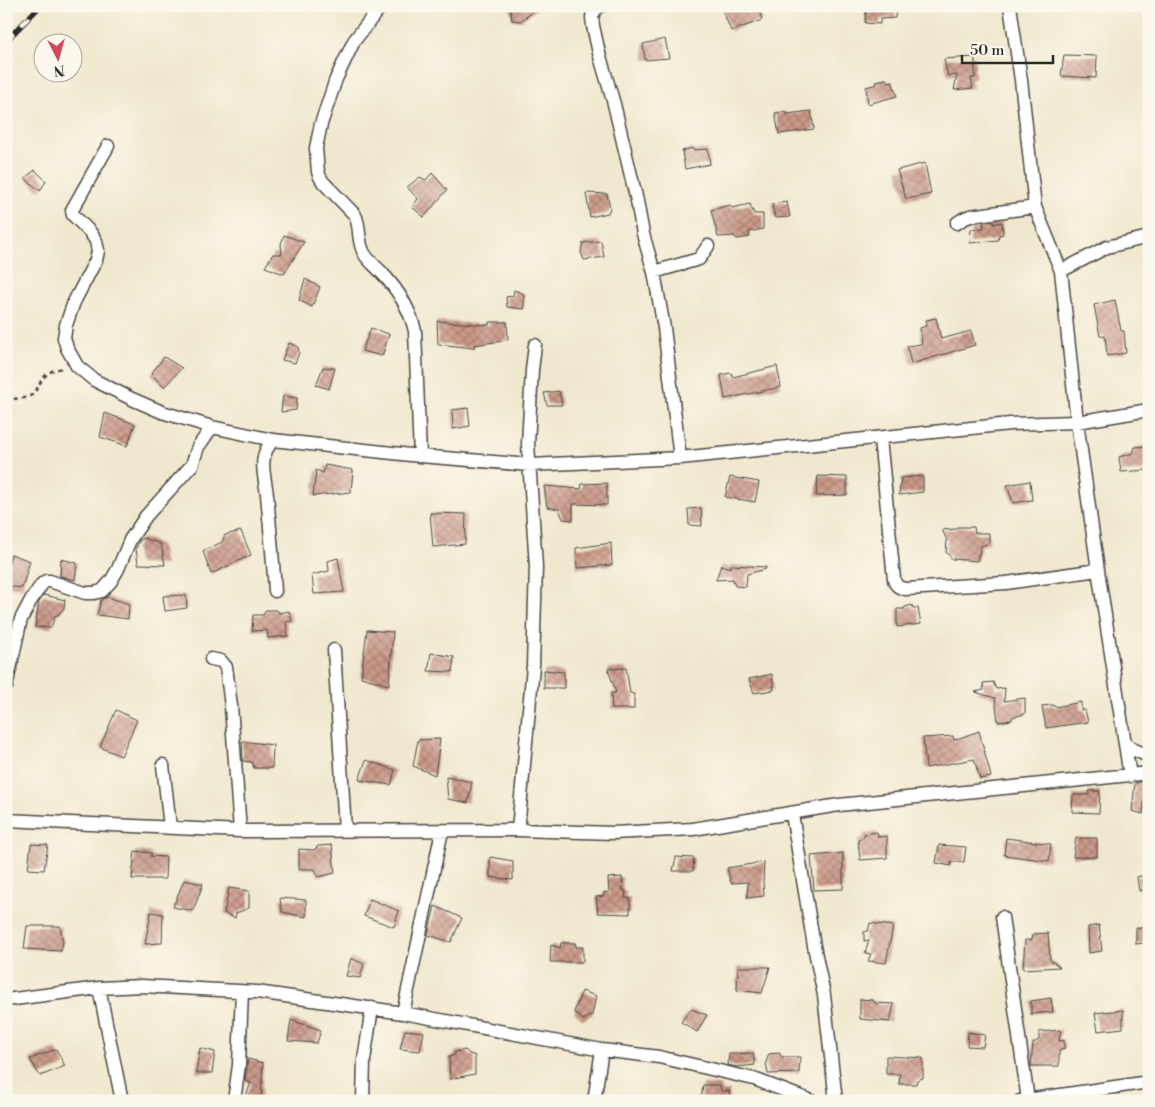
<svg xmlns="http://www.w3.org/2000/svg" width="1155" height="1107" viewBox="0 0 1155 1107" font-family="'Libre Bodoni',serif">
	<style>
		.building { fill: url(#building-cross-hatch) }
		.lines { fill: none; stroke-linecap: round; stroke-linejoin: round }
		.minor-casing { stroke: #494743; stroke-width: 15 }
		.path { stroke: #494743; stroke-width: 2.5; stroke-dasharray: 4 4; stroke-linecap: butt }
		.minor { stroke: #fff; stroke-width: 12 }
		.rail-casing { stroke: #2b2b2b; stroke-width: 5.5 }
		.rail { stroke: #fbf7ec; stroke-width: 4; stroke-dasharray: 11; stroke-linecap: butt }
	</style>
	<defs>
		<pattern id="building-cross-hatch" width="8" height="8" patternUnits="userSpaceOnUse" patternTransform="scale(1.25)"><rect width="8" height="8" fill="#cb9988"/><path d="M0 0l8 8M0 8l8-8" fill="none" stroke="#a57d6f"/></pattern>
	</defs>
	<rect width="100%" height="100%" fill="#fbf7ec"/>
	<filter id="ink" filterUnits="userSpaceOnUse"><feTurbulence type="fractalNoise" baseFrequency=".02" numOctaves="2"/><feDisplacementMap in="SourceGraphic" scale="10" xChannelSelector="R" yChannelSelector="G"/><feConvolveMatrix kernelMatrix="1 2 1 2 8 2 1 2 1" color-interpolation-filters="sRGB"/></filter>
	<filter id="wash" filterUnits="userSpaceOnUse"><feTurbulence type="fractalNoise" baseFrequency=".0096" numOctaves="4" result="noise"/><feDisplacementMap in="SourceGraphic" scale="20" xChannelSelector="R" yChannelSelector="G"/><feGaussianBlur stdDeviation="1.12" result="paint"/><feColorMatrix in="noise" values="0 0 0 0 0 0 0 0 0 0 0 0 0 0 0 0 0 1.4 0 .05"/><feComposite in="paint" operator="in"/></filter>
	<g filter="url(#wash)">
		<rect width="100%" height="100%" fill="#f0e8ce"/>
		<g id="blocks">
			<path class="building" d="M510 6H542L520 21 512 20Z
				M735 6H758L762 20 731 31 722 9Z
				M866 6H896L895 18 880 19V24L865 23Z
				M665 39 669 58 645 60 643 44Z
				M1064 55 1097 56 1096 78 1061 76Z
				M975 57V78H971L973 88 954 90 957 75 948 76 944 59Z
				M886 79 888 82 892 81 897 96 868 104 866 87 877 84 876 81Z
				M811 111 814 129 779 134 775 113 786 112 787 114Z
				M692 148 693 150 708 149 710 164 685 169 682 151Z
				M925 163 931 194 906 199 897 170Z
				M35 170 46 181 40 191 25 178Z
				M432 173 447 190 424 217 412 207 418 199 407 187 420 177 426 180Z
				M586 193 607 194 610 208 608 213 590 217Z
				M787 202 790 217 775 218 772 204Z
				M750 204 754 214H763V229L749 232 750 237 737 239 734 236 718 237 711 210 730 205 732 208Z
				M993 221 994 224 1002 222 1003 234 999 235 998 240 970 243 971 229 984 228 983 222Z
				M284 235 304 242 284 274 265 267 273 254H282L281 244Z
				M601 241 604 257 584 260 581 252 583 243Z
				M305 279 320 287 312 307 299 300Z
				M514 290 524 294V309L507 307 506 297 513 296Z
				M1115 300 1121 331H1124L1126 353 1107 356 1105 336H1100L1094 305Z
				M936 318 941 339 971 331 975 345 911 364 907 346 922 344 920 328 926 326V320Z
				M437 321 489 325V322H507L508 340 474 345V348L438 344Z
				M371 328 389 334 382 356 362 351Z
				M289 343 298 347 299 353 295 363 282 360Z
				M164 357 182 368 164 387 151 374Z
				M777 366 781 387 725 399 721 375 731 373 733 377Z
				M323 367 335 368 329 389 316 385Z
				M559 391 562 405H547L544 393Z
				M283 396 297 398 296 410 281 412Z
				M468 408 470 426 453 429 452 410Z
				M105 413 135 424 127 446 100 437Z
				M1145 446 1148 470 1121 472 1119 457 1133 453 1135 447Z
				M325 465 353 470 351 492 313 496 316 470 323 473Z
				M818 476 847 477V495L816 496Z
				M923 476V492L899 495 901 478Z
				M730 477 759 482 755 502 725 497Z
				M1030 481 1032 500 1013 503 1007 485Z
				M607 483V505L573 504V520L563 519 559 509 547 507 544 486 581 489 582 484Z
				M701 508 702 526 689 525 688 509Z
				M430 513 466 514 465 544 433 547Z
				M957 527H974L975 533H989V543L981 546 977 561 952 559 946 552 947 540 942 530 956 529Z
				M241 531 251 555 211 574 203 551 222 542 225 535Z
				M144 538 161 544 165 565 138 564 136 548 140 540Z
				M611 543 612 565 577 568 576 548Z
				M11 554 30 561 22 588 6 586V573Z
				M338 558 344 592 314 594 312 575 329 571 328 561Z
				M61 559 77 563 75 580 60 576Z
				M721 565 730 568 731 565 766 567V569L747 574 746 587 735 586 733 579 716 580Z
				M44 595 65 600 64 608 59 614 55 616 51 628 35 627 39 602Z
				M186 595 187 608 165 611 163 596Z
				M108 597 129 604 128 619 97 615 101 600Z
				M912 605 913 608H918L921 624 897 627V609H904L905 607Z
				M266 610H277L279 613 289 611 292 621 286 622 288 636 268 638 267 630 252 631 253 615H263Z
				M367 630 393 632 389 685 361 677Z
				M431 653 454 657 452 672 428 671Z
				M626 668 630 693 634 694V709H612L611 693H616L608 669Z
				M544 670 564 672V688H544Z
				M772 674 774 690 754 693 749 679Z
				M993 682 996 689 1005 688 1004 701 1025 698V714L1012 717V720L998 722 995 698 975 692 984 690 983 683Z
				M1081 702V710H1085L1088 722 1046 728 1042 706 1053 705 1055 707Z
				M116 710 137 720 121 756 100 747Z
				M979 731 991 777 980 779 974 759 926 768 923 738 953 736 954 740Z
				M440 739 435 775 413 766 418 740Z
				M242 741 273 745 272 768H254L252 762 243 761Z
				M366 760 395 770 391 785 359 780Z
				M446 777 472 782 468 803 448 799Z
				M1149 781V803L1144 802 1143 814 1132 811 1135 783Z
				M1089 791H1100L1099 813 1072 812 1073 795H1089Z
				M877 832 878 837 887 836V858L860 860 858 840 864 837V834Z
				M1006 838 1051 844 1049 861 1004 855Z
				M1076 838H1097V857H1073Z
				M31 844 48 845 44 870 28 869Z
				M332 845 335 873 318 877 315 869H299V849L314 850 318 846Z
				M939 845 966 847 964 862H951V866L936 863Z
				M135 851 152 853 150 856 166 857 165 879H132Z
				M843 853V889L814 890 811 856Z
				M490 857 513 861V880L490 877Z
				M676 857 694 858 693 871H673Z
				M764 862 763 883 764 896 747 898 748 882 731 883 727 868Z
				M1149 874V888L1139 891 1137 877Z
				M622 877 623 890 626 891 625 898H630V914L598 913 596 897 603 896 604 892 609 893 608 878Z
				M184 880 203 884 193 911 173 907Z
				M229 888 249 891V908L236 913 235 918 224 913Z
				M280 898 306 900V917L282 912Z
				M370 899 399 911 394 927 364 916Z
				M435 906 462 918 451 942 428 935Z
				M151 912 163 914 162 943 145 944Z
				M870 923 893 926 886 963 868 961 871 954 865 953 869 940 864 941V932L868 931Z
				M1099 925 1102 951 1089 953 1088 927Z
				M27 926H60L63 942 61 951 24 949Z
				M1136 927 1149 929V942L1136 944Z
				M1048 933 1050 960 1060 967 1023 969 1025 940H1032L1033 934Z
				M561 943H575L576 947H583V962H550L551 945 560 948Z
				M351 958 364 964 360 978 346 976Z
				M738 967H770L762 993 737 990Z
				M582 991 596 996 592 1015 583 1020 574 1012Z
				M1051 998 1053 1012 1031 1014V1001Z
				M860 999 873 1000 875 1003 894 1004 890 1022 860 1019Z
				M691 1009 707 1015 697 1032 681 1022Z
				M1123 1010V1028L1098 1031 1095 1013Z
				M291 1020 321 1030 317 1043 288 1041Z
				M405 1030 424 1032 420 1051 400 1049Z
				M1061 1030 1059 1041 1064 1040V1049L1059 1051V1066H1031L1033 1043 1039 1040V1032Z
				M968 1032 985 1035 983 1047 967 1046Z
				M200 1048 215 1052 212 1073H196Z
				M56 1049 65 1066 40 1076 30 1059Z
				M465 1050 470 1054 475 1056V1074L450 1079 449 1057 455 1055V1052Z
				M753 1053 755 1065 737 1067 728 1065 729 1054Z
				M779 1053 782 1057H800L799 1073 768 1074 766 1062 769 1054Z
				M886 1056 923 1058V1078L917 1080 916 1084H899L900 1074H886Z
				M248 1059 263 1063 261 1101H244L251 1083 245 1081Z
				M703 1085H720L721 1091H730L728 1101H701Z"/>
		</g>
	</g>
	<g filter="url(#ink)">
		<use href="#blocks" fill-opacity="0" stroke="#494743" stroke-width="1"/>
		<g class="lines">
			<g class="minor-casing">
				<path id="minor" d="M381 6 354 41 336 79 321 124 316 148 318 172 320 177 323 182 355 215C361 227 357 241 364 253 368 261 376 266 382 273 398 290 410 309 415 331L420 456
					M600 6 595 10 592 17 593 26 599 53 614 104 637 201 643 234 654 272 664 328 680 458
					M1010 6 1021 80 1035 207 1061 271 1077 422 1098 570 1130 776
					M108 146 72 210 73 215 90 232 96 241 98 251 96 260 74 302 66 325 64 338 67 348 77 366 94 380 132 399 162 412 212 427 273 440 420 456 530 465 680 458 1010 424 1077 422 1149 410
					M957 223 963 219 970 216 1035 207
					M1061 271 1107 247 1149 237
					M654 272 699 259 708 246
					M880 438 894 579C895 586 899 588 906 589L1006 583 1098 570
					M273 440C269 445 265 450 264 457 261 468 266 483 267 495 270 527 273 559 275 591
					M334 650 345 830
					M211 659 221 661 226 667 231 706 240 831
					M6 687 21 619 31 600 42 584 46 581H50L85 593H94L102 591 111 581 118 569 130 540 146 516 192 465 198 447 212 427
					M1125 743 1132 749 1149 756
					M163 765 170 827
					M792 814 814 946 824 995 836 1101
					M6 820 240 831 518 830 613 833 693 829 839 805 1149 773
					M518 830 533 666 536 567 528 444 532 370 535 345
					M1002 917 1028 1100
					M99 988 122 1101
					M6 1000 99 988 142 986 257 992 403 1013 602 1050 659 1057 754 1079 812 1101
					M403 1013 442 831
					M234 1101 239 1065 242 992
					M363 1101 364 1060 372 1008
					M594 1101 602 1050
					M1020 1101 1149 1082"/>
			</g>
			<path class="path" d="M6 401C14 397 23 400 30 396 35 393 38 387 40 383 45 373 54 369 64 368"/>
			<use href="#minor" class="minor"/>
			<g class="rail-casing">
				<path id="rail" d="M6 41 40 6"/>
			</g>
			<use href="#rail" class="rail"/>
		</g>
	</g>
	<rect width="1155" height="1107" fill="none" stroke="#fbf7ec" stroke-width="25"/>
	<g transform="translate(58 58) rotate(174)"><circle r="24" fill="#fbf7ec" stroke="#a8a59f"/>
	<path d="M0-4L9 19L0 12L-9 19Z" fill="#d1495b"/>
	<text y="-8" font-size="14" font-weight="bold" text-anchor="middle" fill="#2b2b2b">N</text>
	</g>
	<path d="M962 55v8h91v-8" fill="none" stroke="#2b2b2b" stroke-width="2.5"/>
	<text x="970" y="55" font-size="15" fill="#2b2b2b" stroke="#fbf7ec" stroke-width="4" paint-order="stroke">50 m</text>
</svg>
